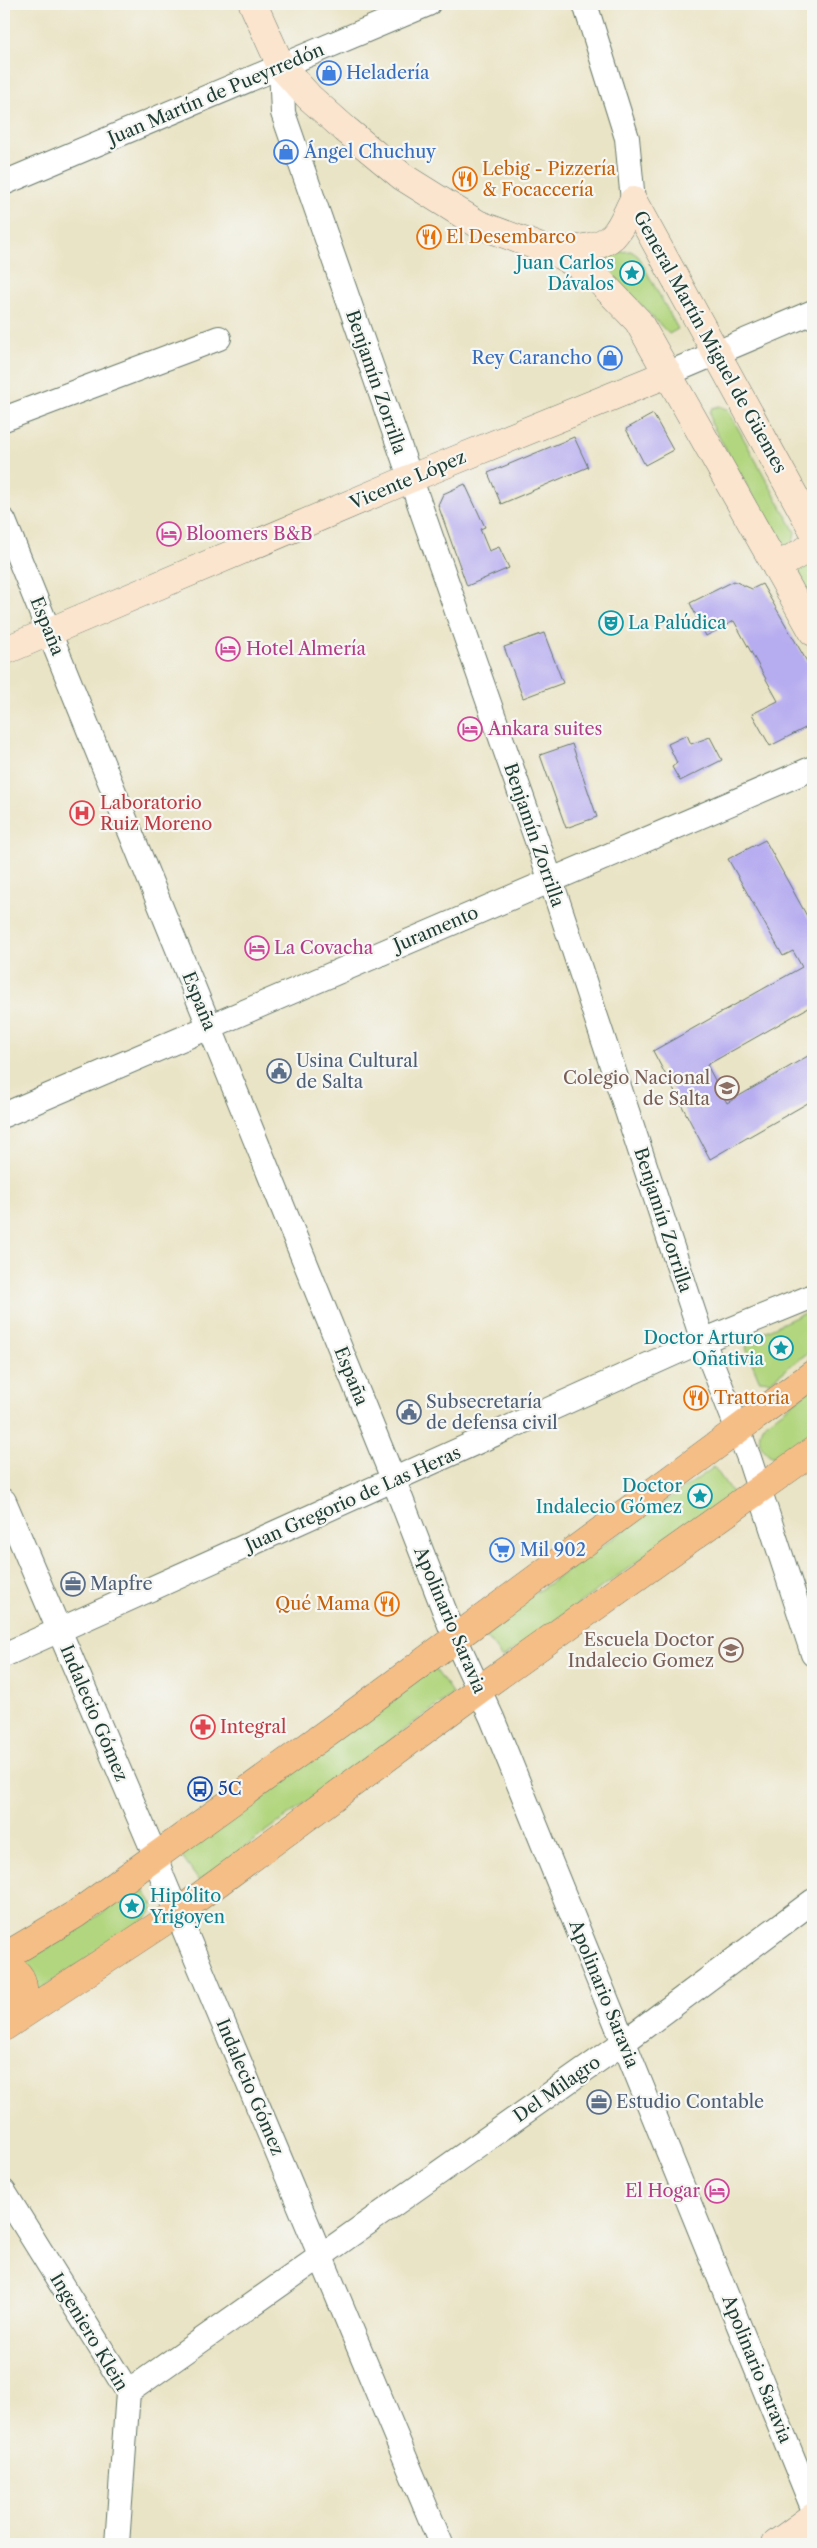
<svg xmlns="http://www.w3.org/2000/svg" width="817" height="2548" viewBox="0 0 817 2548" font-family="'Libre Caslon Text',serif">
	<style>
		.green { fill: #b2d67f; stroke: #688a5a }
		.building { fill: #b6acf0 }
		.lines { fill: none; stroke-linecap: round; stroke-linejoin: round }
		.street-casing { stroke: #667767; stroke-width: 26 }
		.secondary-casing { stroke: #667767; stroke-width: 29 }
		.primary-casing { stroke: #667767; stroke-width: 29 }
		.street { stroke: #fff; stroke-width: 24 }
		.secondary { stroke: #fbe5cf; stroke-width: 28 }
		.primary { stroke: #f6be87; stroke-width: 28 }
		.labels { text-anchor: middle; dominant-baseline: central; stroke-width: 4.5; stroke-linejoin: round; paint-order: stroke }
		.shop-label { font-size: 18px; fill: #366cbe; stroke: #f6f6f2; text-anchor: start }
		.street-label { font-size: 18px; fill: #1f3d34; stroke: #f6f6f2 }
		.food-label { font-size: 18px; fill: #c56008; stroke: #f6f6f2; text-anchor: start }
		.culture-label { font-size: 18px; fill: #0d838f; stroke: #f6f6f2; text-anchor: end }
		.hotel-label { font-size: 18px; fill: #b23c85; stroke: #f6f6f2; text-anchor: start }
		.health-label { font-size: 18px; fill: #be3a42; stroke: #f6f6f2; text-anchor: start }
		.service-label { font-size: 18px; fill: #4e5e75; stroke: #f6f6f2; text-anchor: start }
		.education-label { font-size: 18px; fill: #785e54; stroke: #f6f6f2; text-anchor: end }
		.transit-label { font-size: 18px; fill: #164399; stroke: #f6f6f2; text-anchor: start }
	</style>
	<rect width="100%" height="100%" fill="#f6f6f2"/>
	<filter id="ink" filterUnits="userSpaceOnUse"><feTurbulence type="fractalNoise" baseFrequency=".02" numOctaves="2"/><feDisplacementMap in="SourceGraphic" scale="10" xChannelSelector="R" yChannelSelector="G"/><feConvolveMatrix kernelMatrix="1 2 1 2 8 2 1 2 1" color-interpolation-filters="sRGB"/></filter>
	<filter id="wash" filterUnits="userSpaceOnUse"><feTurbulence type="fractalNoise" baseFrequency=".0096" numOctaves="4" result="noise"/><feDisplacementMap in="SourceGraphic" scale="20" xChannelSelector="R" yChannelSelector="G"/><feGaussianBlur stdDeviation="1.12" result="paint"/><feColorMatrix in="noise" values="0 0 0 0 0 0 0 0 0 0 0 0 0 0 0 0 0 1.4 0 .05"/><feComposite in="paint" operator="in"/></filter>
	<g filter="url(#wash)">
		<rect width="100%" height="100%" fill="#eae4c6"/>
		<path class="green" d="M631 251 638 256 678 329 669 334 605 268 607 258 619 252Z
			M720 406 728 410 795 532 793 543 786 546 779 542 711 423 710 412 712 408Z
			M807 563 813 565V602L799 576 798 572Z
			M813 1309V1349L770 1381 759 1380 746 1348 751 1338Z
			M813 1388V1433L782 1456H771C759 1447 757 1439 762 1426Z
			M714 1467 733 1494 502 1658 482 1631Z
			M433 1666 453 1694 199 1881 179 1853Z
			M138 1888 143 1889 152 1902 153 1909 145 1919 31 1996 21 1964 68 1936Z"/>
		<g id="blocks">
			<path class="building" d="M653 414 673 450 645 465 626 429Z
				M574 437 588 467 501 504 488 473Z
				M465 484 485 527 480 529 489 551 499 547 509 568 467 586 438 505 443 494Z
				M734 581 752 589 762 584 813 672V724L770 746 752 714 778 701 734 621 706 636 690 603Z
				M544 633 563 683 523 698 504 647Z
				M687 735 691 744 710 737 722 760 680 781 672 767 677 763 668 744Z
				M572 744 597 817 566 828 540 755Z
				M765 840 813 927V1005L707 1065 727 1103 813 1053V1100L710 1159 653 1051 802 967 793 951 783 956 728 859Z"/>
		</g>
	</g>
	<g filter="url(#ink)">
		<use href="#blocks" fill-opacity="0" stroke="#667767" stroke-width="1"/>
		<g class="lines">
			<g class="street-casing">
				<path id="street" d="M585 4 627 138 633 201
					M281 66 283 113 551 881 703 1341 749 1458 813 1654
					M4 183 428 4
					M667 374 813 312
					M4 419 219 338
					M4 521 394 1481 455 1638 492 1718 813 2508
					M4 1115 813 768
					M4 1501 155 1855 163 1879 441 2544
					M4 1655 688 1347 813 1296
					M4 2192 128 2392 117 2544
					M128 2392 624 2042 813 1901"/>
			</g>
			<g class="secondary-casing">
				<path id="secondary" d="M253 4 281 66 309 97 345 129 403 177 478 224 560 255 592 273 638 321 813 632
					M633 201 813 530
					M548 251C568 249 597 251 613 236 622 227 627 212 633 201
					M776 567 813 546
					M4 651 409 479 667 374
					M776 2544 813 2517"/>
			</g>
			<g class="primary-casing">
				<path id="primary" d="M4 1957 76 1914 346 1719 813 1374
					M4 1967C31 1973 24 2000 16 2019
					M4 2027 177 1913 480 1689 813 1451"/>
			</g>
			<use href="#street" class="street"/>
			<use href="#secondary" class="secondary"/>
			<use href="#primary" class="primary"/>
		</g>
	</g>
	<defs>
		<g id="shop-ring" transform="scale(1.25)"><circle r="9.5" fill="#f6f6f2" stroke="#3f7fe0" stroke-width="1.5"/><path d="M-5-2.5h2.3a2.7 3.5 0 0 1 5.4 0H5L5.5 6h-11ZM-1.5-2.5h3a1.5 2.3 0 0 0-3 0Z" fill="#3f7fe0"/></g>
		<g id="restaurant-ring" transform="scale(1.25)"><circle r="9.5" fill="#f6f6f2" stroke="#e8710a" stroke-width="1.5"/><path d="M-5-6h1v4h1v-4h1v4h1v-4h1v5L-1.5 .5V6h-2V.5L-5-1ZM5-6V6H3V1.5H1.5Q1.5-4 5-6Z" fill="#e8710a"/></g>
		<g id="sight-ring" transform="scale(1.25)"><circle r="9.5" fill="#f6f6f2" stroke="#0f9aa8" stroke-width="1.5"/><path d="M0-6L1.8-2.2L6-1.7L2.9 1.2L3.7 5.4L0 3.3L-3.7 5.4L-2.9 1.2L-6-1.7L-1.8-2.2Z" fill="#0f9aa8"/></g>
		<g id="hotel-ring" transform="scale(1.25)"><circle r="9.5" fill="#f6f6f2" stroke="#d1479c" stroke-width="1.5"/><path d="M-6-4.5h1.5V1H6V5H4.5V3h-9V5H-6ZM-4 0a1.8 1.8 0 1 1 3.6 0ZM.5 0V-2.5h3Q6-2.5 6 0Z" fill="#d1479c"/></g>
		<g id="theatre-ring" transform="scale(1.25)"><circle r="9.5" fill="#f6f6f2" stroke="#0f9aa8" stroke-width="1.5"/><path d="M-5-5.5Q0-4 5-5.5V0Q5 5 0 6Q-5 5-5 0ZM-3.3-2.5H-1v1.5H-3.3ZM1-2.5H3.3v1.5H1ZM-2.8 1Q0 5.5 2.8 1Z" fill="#0f9aa8"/></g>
		<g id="hospital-ring" transform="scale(1.25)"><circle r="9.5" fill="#f6f6f2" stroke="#e0444e" stroke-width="1.5"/><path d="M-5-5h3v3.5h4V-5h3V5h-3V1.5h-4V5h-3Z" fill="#e0444e"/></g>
		<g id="civic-ring" transform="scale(1.25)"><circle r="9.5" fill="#f6f6f2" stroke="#5c6f8a" stroke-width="1.5"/><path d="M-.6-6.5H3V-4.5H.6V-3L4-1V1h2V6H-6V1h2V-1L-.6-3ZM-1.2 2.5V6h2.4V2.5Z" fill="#5c6f8a"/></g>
		<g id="school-ring" transform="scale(1.25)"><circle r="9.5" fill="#f6f6f2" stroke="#8d6e63" stroke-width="1.5"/><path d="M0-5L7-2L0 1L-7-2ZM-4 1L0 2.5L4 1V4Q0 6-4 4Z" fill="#8d6e63"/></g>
		<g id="supermarket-ring" transform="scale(1.25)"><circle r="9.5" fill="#f6f6f2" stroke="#3f7fe0" stroke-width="1.5"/><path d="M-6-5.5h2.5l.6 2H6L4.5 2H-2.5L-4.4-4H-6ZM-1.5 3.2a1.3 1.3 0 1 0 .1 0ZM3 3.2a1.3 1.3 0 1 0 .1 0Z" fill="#3f7fe0"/></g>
		<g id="office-ring" transform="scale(1.25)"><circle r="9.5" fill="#f6f6f2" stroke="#5c6f8a" stroke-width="1.5"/><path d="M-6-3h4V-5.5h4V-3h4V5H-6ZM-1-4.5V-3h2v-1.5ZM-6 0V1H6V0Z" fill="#5c6f8a"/></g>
		<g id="pharmacy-ring" transform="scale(1.25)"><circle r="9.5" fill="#f6f6f2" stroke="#e0444e" stroke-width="1.5"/><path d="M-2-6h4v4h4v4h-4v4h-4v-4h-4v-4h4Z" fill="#e0444e"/></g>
		<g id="bus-ring" transform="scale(1.25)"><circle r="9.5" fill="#f6f6f2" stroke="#1a4fb4" stroke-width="1.5"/><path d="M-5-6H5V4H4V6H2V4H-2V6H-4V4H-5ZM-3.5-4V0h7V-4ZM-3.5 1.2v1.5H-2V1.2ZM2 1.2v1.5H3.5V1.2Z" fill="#1a4fb4"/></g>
	</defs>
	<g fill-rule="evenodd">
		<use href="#shop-ring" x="329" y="73"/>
		<use href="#shop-ring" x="286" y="152"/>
		<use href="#restaurant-ring" x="465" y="179"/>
		<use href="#restaurant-ring" x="429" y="237"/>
		<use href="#sight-ring" x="632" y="273"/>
		<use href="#shop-ring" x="610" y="358"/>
		<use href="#hotel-ring" x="169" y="534"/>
		<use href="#theatre-ring" x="611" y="623"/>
		<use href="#hotel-ring" x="228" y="649"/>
		<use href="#hotel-ring" x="470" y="729"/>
		<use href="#hospital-ring" x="82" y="813"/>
		<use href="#hotel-ring" x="257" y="948"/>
		<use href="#civic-ring" x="279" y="1071"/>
		<use href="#school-ring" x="727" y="1088"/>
		<use href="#sight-ring" x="781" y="1348"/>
		<use href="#restaurant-ring" x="696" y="1398"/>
		<use href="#civic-ring" x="409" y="1412"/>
		<use href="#sight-ring" x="700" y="1496"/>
		<use href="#supermarket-ring" x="502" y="1550"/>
		<use href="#office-ring" x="73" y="1584"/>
		<use href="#restaurant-ring" x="387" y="1604"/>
		<use href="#school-ring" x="731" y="1650"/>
		<use href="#pharmacy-ring" x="203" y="1727"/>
		<use href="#bus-ring" x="200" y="1789"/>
		<use href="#sight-ring" x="132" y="1906"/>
		<use href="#office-ring" x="599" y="2102"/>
		<use href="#hotel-ring" x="717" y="2191"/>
	</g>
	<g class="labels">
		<g class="shop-label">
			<text x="346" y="73">Heladería</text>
			<text x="304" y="152">Ángel Chuchuy</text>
			<text x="592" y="358" text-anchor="end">Rey Carancho</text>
			<text x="520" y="1550">Mil 902</text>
		</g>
		<g class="street-label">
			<text transform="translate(216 94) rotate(-23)">Juan Martín de Pueyrredón</text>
			<text transform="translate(710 342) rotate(61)">General Martín Miguel de Güemes</text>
			<text transform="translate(376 382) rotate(71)">Benjamín Zorrilla</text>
			<text transform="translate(408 480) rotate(-23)">Vicente López</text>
			<text transform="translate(47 626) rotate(68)">España</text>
			<text transform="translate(534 835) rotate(71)">Benjamín Zorrilla</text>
			<text transform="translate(436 929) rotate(-23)">Juramento</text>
			<text transform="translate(199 1001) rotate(68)">España</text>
			<text transform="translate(663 1220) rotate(72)">Benjamín Zorrilla</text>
			<text transform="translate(351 1376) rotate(68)">España</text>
			<text transform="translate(353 1499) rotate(-24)">Juan Gregorio de Las Heras</text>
			<text transform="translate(450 1620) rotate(67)">Apolinario Saravia</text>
			<text transform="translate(94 1713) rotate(67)">Indalecio Gómez</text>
			<text transform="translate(604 1994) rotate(68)">Apolinario Saravia</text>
			<text transform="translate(250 2087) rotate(67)">Indalecio Gómez</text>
			<text transform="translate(557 2089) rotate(-35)">Del Milagro</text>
			<text transform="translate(89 2332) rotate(59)">Ingeniero Klein</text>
			<text transform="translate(757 2369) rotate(68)">Apolinario Saravia</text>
		</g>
		<g class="food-label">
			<text x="482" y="169">Lebig - Pizzería<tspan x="482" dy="21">&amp; Focaccería</tspan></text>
			<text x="446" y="237">El Desembarco</text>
			<text x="714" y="1398">Trattoria</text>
			<text x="370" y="1604" text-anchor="end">Qué Mama</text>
		</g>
		<g class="culture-label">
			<text x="614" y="263">Juan Carlos<tspan x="614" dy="21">Dávalos</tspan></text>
			<text x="628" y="623" text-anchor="start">La Palúdica</text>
			<text x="764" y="1338">Doctor Arturo<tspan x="764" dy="21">Oñativia</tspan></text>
			<text x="682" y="1486">Doctor<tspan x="682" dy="21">Indalecio Gómez</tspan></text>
			<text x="150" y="1896" text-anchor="start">Hipólito<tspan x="150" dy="21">Yrigoyen</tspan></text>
		</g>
		<g class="hotel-label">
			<text x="186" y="534">Bloomers B&amp;B</text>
			<text x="246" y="649">Hotel Almería</text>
			<text x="488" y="729">Ankara suites</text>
			<text x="274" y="948">La Covacha</text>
			<text x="700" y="2191" text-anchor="end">El Hogar</text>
		</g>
		<g class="health-label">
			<text x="100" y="803">Laboratorio<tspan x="100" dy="21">Ruiz Moreno</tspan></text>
			<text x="220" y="1727">Integral</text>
		</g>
		<g class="service-label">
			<text x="296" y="1061">Usina Cultural<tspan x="296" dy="21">de Salta</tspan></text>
			<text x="426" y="1402">Subsecretaría<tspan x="426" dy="21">de defensa civil</tspan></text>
			<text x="90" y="1584">Mapfre</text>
			<text x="616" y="2102">Estudio Contable</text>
		</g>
		<g class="education-label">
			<text x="710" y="1078">Colegio Nacional<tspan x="710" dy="21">de Salta</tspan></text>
			<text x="714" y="1640">Escuela Doctor<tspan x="714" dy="21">Indalecio Gomez</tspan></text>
		</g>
		<g class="transit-label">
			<text x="218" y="1789">5C</text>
		</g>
	</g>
	<rect width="817" height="2548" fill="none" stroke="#f6f6f2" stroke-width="20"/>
</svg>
